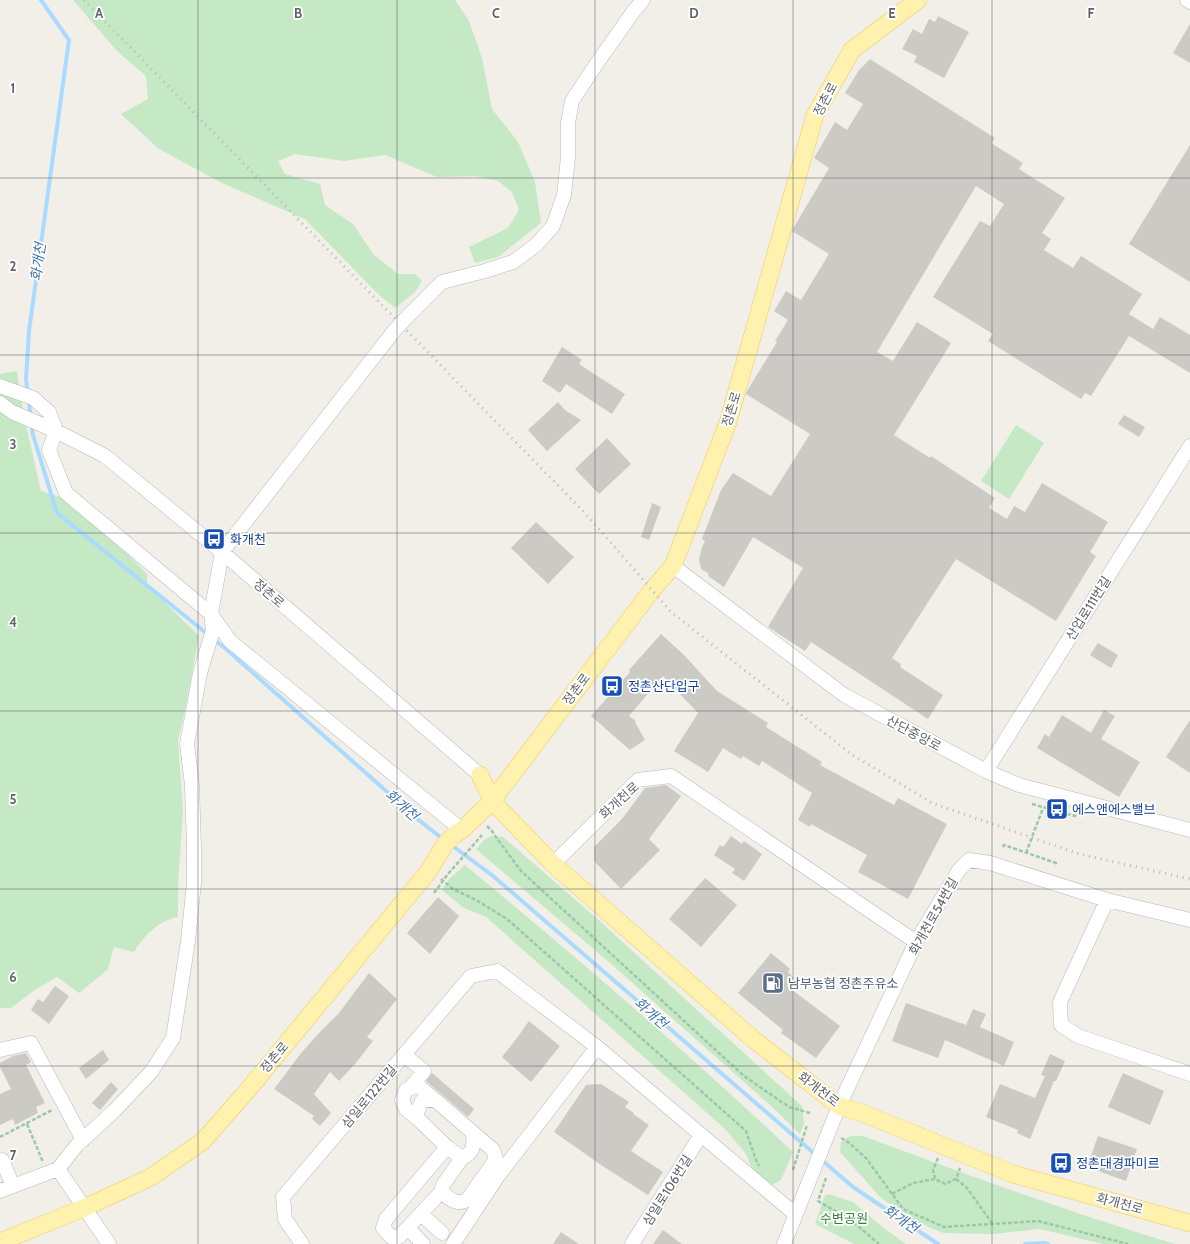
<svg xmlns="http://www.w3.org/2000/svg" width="1190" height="1244" viewBox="0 0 1190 1244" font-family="Cabin,'Noto Sans KR',sans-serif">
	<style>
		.green { fill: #c5e8c5 }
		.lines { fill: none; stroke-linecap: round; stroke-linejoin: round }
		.stream { stroke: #aadaff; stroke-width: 4 }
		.building { fill: #cccac5 }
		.minor-casing { stroke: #b5b8bc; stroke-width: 15 }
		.major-casing { stroke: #f2c960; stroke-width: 18 }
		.path { stroke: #9cc7a9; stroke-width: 2.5; stroke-dasharray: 4 2; stroke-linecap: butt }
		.minor { stroke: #fff; stroke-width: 14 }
		.major { stroke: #fff2af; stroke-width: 17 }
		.rail { stroke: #b6b7b8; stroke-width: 3; stroke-dasharray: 1 5; stroke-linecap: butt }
		.minor-bridge-casing { stroke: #b5b8bc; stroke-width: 15; stroke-linecap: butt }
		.path-bridge { stroke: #9cc7a9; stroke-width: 2.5; stroke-dasharray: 4 2; stroke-linecap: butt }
		.minor-bridge { stroke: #fff; stroke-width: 14 }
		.grid { fill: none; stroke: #5f6368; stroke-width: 1; stroke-opacity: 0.55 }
		.labels { text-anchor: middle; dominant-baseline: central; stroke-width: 3.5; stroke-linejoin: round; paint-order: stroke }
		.street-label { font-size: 13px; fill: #5f6368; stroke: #fff }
		.transit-label { font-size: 13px; fill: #164399; stroke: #fff; text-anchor: start }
		.service-label { font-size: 13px; fill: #4e5e75; stroke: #fff; text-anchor: start }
		.park-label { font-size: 13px; fill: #348238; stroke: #fff }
		.water-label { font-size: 14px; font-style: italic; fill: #4174aa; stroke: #fff }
		.grid-label { font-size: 13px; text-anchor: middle; font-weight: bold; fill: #5f6368; stroke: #fff; stroke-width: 3.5; stroke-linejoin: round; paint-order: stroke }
	</style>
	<rect width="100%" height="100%" fill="#f1efe8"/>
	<path class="green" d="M73 0H455L469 21 482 58 492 109 518 142 535 182 541 223 498 257 475 263 469 247 508 228 519 210 512 192 498 181 476 176 437 177 385 155 344 161 295 154 278 161 285 174 320 184 325 205 353 224 374 255 398 274H415L422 281 415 292 395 308 377 293 305 219 222 183 159 149 121 114 148 99 146 76 117 51Z
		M17 371 23 412 41 491 66 499 89 515 147 574V585L199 636 184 715 178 740 183 811 178 885V917C160 919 143 937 134 952L114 947 108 969 79 993 57 977 36 989 11 1008H0V374Z
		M1016 425 1044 443 1009 499 981 481Z
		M491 836 503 837 603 924 802 1106 804 1124 800 1134 770 1105 610 963 476 849 484 840Z
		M465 865C577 958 687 1052 793 1152L781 1180 770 1186 752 1169 746 1154 724 1128 486 917 464 908 442 890 449 879Z
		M850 1136H863C966 1174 1070 1213 1175 1244H1103L1040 1229 992 1234 943 1233 917 1222 881 1198 840 1152 841 1142Z
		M828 1194 853 1202 881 1226 906 1244H854L815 1224 825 1195Z"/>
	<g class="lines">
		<path class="stream" d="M31 418 26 379 29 331 69 40 41 0
			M31 424 33 435 57 513 226 649 420 821 444 840
			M450 844 493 876 853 1187 938 1244
			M1025 1244 1044 1243 1048 1244"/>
	</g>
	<path class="building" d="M938 16 969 32 944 78 914 62 917 56 902 49 913 29 922 34 929 19 935 22Z
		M1190 24V63L1173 53Z
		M870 59 995 138 991 143 1023 163 1019 169 1065 198 1042 233 1051 239 1044 250 1073 268 1081 256 1142 294 1129 314 1153 329 1160 317 1190 335V373L1129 336 1091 396 1085 393 1081 399 988 341 993 334 933 297 980 221 990 226 1004 204 976 186 877 352 893 361 917 322 951 343 894 435 930 458 931 456 995 498 989 508 1007 519 1014 506 1025 512 1042 483 1108 522 1090 552 1096 556 1056 621 956 559 892 658 901 664 900 667 943 695 928 719 811 642 805 651 768 627 803 568 753 537 724 587 708 576 709 574 701 569 699 559 702 547 705 541 702 539 721 490 733 473 771 496 810 434 746 394 747 391 777 342 775 341 788 320 774 311 786 291 801 300 829 254 792 231 794 227 829 168 814 158 835 122 847 130 863 104 845 93 859 70Z
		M1190 145V282L1129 244Z
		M562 347 582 360 579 364 625 394 612 414 566 384 560 393 542 381Z
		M558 402 565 410 581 420 547 451 528 430Z
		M1124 415 1145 427 1139 437 1118 424Z
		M607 438 631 464 599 494 575 469Z
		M652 503 661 507 649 540 641 537Z
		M536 522 574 557 548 584 511 548Z
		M661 634 683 654 717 691 768 723 766 727 822 762 820 765 894 805 898 798 947 824 908 899 858 872 867 855 811 824 810 827 798 820 812 793 762 761 759 766 743 756 741 759 723 748 708 772 674 751 698 713 663 676 629 716 636 721 635 722 645 740 634 747 630 750 591 716 630 672 629 670Z
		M1098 643 1118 655 1111 668 1090 655Z
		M1104 710 1115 716 1101 739 1140 762 1119 797 1037 748 1045 734 1049 737 1062 715 1091 733Z
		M1190 720V773L1166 757Z
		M666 785 681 796 649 839 660 850 621 889 594 861V847L622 819 645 788Z
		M731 836 742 844 744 841 762 854 744 881 732 873 735 869 714 855 720 845 723 847Z
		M705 878 737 905 701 947 669 919Z
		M438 897 459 916 430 954 407 933Z
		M771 953 790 969 788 972 794 978 787 986 840 1026 816 1058 781 1033 783 1030 738 993Z
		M369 973 397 999 367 1037 373 1041 355 1064 339 1081 330 1072 314 1094 331 1113 320 1126 312 1119 314 1116 274 1089 302 1052 318 1034 339 1013Z
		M55 986 69 996 49 1024 31 1010 38 999 43 1002Z
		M906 1003 966 1025 973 1009 986 1014 980 1027 1014 1042 1004 1066 945 1040 938 1058 892 1041Z
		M529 1021 560 1046 531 1082 502 1057 517 1038Z
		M103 1050 109 1060 86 1079 79 1068Z
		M26 1053 31 1062 26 1065 45 1103 36 1107 38 1113 15 1125 13 1119 0 1125V1094L11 1089 0 1067V1063L13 1056Z
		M1050 1054 1065 1061 1056 1081H1054L1030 1139 1017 1133 1018 1130 986 1117 1000 1084 1035 1098 1045 1076 1041 1075Z
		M432 1073 474 1109 468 1117 426 1081Z
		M1123 1073 1164 1091 1150 1125 1108 1107Z
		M111 1082 118 1089 100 1110 92 1103Z
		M601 1084 629 1102 625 1107 634 1113 633 1114 649 1125 631 1151 663 1172 648 1195 604 1167 554 1132 586 1085Z
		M1098 1136 1137 1149 1126 1181 1087 1167Z
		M663 1230 682 1244H653Z
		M561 1232 579 1244H553Z"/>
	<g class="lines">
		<g class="minor-casing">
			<path id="minor" d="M1187 0 1190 2
				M406 318 442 282 485 271 513 262 536 245 553 226 564 195 568 157V123L572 101 595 66 633 12 643 0
				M0 386 33 398 49 412 56 431 49 450 66 493 211 614 230 641 462 830
				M0 403 12 412 56 431 105 456 222 552 480 775
				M673 566 844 695 986 771 1019 785 1190 830
				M986 771 1190 446
				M553 864 638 780 671 776 916 942
				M1107 900 1060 1002 1061 1025 1078 1036 1190 1074
				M0 1050 31 1043 83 1140
				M404 1055 424 1071 411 1087
				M418 1119 406 1109 402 1100 406 1090 415 1086 421 1088 434 1099
				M462 1158 443 1185 441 1192C449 1198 456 1206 467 1200L496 1159 493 1150 434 1099 422 1101 417 1112 418 1119 447 1147 462 1158C474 1153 474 1145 473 1133
				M2 1160 13 1186
				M58 1169 77 1145 115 1110 151 1072 173 1038 188 941 194 883V847L192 785 187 744 200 673 213 630 211 614 222 552 394 331
				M0 1191 58 1169 109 1244
				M441 1192 399 1237H391L383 1228 386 1219 447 1147
				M421 1214 442 1233
				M408 1228 423 1244
				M302 1244 285 1219 283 1197 471 976 497 971 597 1047 795 1214
				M453 1244 498 1176 597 1047
				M632 1244 701 1135
				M784 1244 839 1106 916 942 959 870 969 860 990 863 1107 900 1190 920"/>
		</g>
		<g class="major-casing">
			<path id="major" d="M480 775 492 801 553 864 753 1039 839 1106 862 1113 1013 1174 1190 1223
				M0 1242 84 1208 151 1177 203 1141 247 1091 428 872 445 844 454 835 462 830 492 801 652 590 673 566 728 422 815 115 852 50 918 0"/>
		</g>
		<path class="path" d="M1032 804 1075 816 1076 813
			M487 826 492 831 498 840 521 871 744 1076 789 1107 810 1113
			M1003 847 1004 845 1056 863 1055 866
			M441 879 453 889 476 900 507 919 746 1131 756 1160 759 1166
			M434 893 448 874 482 835
			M27 1124 43 1162
			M0 1137 52 1110
			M841 1138 848 1142 866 1158 903 1209 944 1227 1038 1221 1128 1244
			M938 1158 933 1170 935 1179 945 1184 956 1179 960 1168
			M793 1170 807 1125
			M826 1178 818 1201 851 1220 879 1244
			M956 1179 967 1188 992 1223
			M892 1194 913 1183 935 1179"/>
		<use href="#minor" class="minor"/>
		<use href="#major" class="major"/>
		<path class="rail" d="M84 0 585 513 671 612 851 754 932 803 1079 854 1190 879"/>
		<g class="minor-bridge-casing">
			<path id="minor-bridge" d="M394 331 406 318"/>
		</g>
		<path class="path-bridge" d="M1026 853 1043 808"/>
		<use href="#minor-bridge" class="minor-bridge"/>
	</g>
	<path class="grid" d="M198 0V1244M397 0V1244M595 0V1244M793 0V1244M992 0V1244M0 178H1190M0 355H1190M0 533H1190M0 711H1190M0 889H1190M0 1066H1190"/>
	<defs>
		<g id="bus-square" transform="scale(1.15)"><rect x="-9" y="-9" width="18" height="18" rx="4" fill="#1a4fb4" stroke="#fff"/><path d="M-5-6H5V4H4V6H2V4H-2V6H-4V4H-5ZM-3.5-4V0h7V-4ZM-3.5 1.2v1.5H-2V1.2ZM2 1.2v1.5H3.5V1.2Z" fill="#fff"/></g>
		<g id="fuel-square" transform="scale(1.15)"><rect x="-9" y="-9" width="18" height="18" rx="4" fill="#5c6f8a" stroke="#fff"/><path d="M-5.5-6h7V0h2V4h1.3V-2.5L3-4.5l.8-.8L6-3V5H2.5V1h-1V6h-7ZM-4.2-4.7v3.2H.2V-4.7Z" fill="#fff"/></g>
	</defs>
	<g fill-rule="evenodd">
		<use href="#bus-square" x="214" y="539"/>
		<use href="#bus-square" x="612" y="686"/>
		<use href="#bus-square" x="1057" y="809"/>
		<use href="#fuel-square" x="773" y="983"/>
		<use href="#bus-square" x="1061" y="1163"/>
	</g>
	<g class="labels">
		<g class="street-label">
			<text transform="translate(825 99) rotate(-62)">정촌로</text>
			<text transform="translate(731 409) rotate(-73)">정촌로</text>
			<text transform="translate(269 593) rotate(41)">정촌로</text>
			<text transform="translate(1088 608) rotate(-58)">산업로111번길</text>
			<text transform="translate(576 689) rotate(-53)">정촌로</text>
			<text transform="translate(914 733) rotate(28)">산단중앙로</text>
			<text transform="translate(619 800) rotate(-42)">화개천로</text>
			<text transform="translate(933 916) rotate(-61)">화개천로54번길</text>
			<text transform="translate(274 1057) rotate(-50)">정촌로</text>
			<text transform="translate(819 1089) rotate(37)">화개천로</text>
			<text transform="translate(369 1096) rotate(-50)">삼일로122번길</text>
			<text transform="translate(667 1190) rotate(-58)">삼일로106번길</text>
			<text transform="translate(1120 1203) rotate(15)">화개천로</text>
		</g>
		<g class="transit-label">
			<text x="230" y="539">화개천</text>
			<text x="628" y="686">정촌산단입구</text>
			<text x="1072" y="809">에스앤에스밸브</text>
			<text x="1076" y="1163">정촌대경파미르</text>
		</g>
		<g class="service-label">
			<text x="788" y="983">남부농협 정촌주유소</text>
		</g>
		<g class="park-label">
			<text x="844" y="1218">수변공원</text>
		</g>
		<g class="water-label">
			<text transform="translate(38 262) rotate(-82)">화개천</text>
			<text transform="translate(402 805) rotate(41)">화개천</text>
			<text transform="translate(651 1013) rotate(41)">화개천</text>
			<text transform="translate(901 1219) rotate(34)">화개천</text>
		</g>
	</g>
	<g class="grid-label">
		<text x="99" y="18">A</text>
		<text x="298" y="18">B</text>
		<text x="496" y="18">C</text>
		<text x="694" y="18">D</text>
		<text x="892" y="18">E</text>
		<text x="1091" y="18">F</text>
		<text x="13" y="93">1</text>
		<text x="13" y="271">2</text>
		<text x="13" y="449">3</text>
		<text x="13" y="627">4</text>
		<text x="13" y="804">5</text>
		<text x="13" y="982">6</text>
		<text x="13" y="1160">7</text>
	</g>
</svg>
